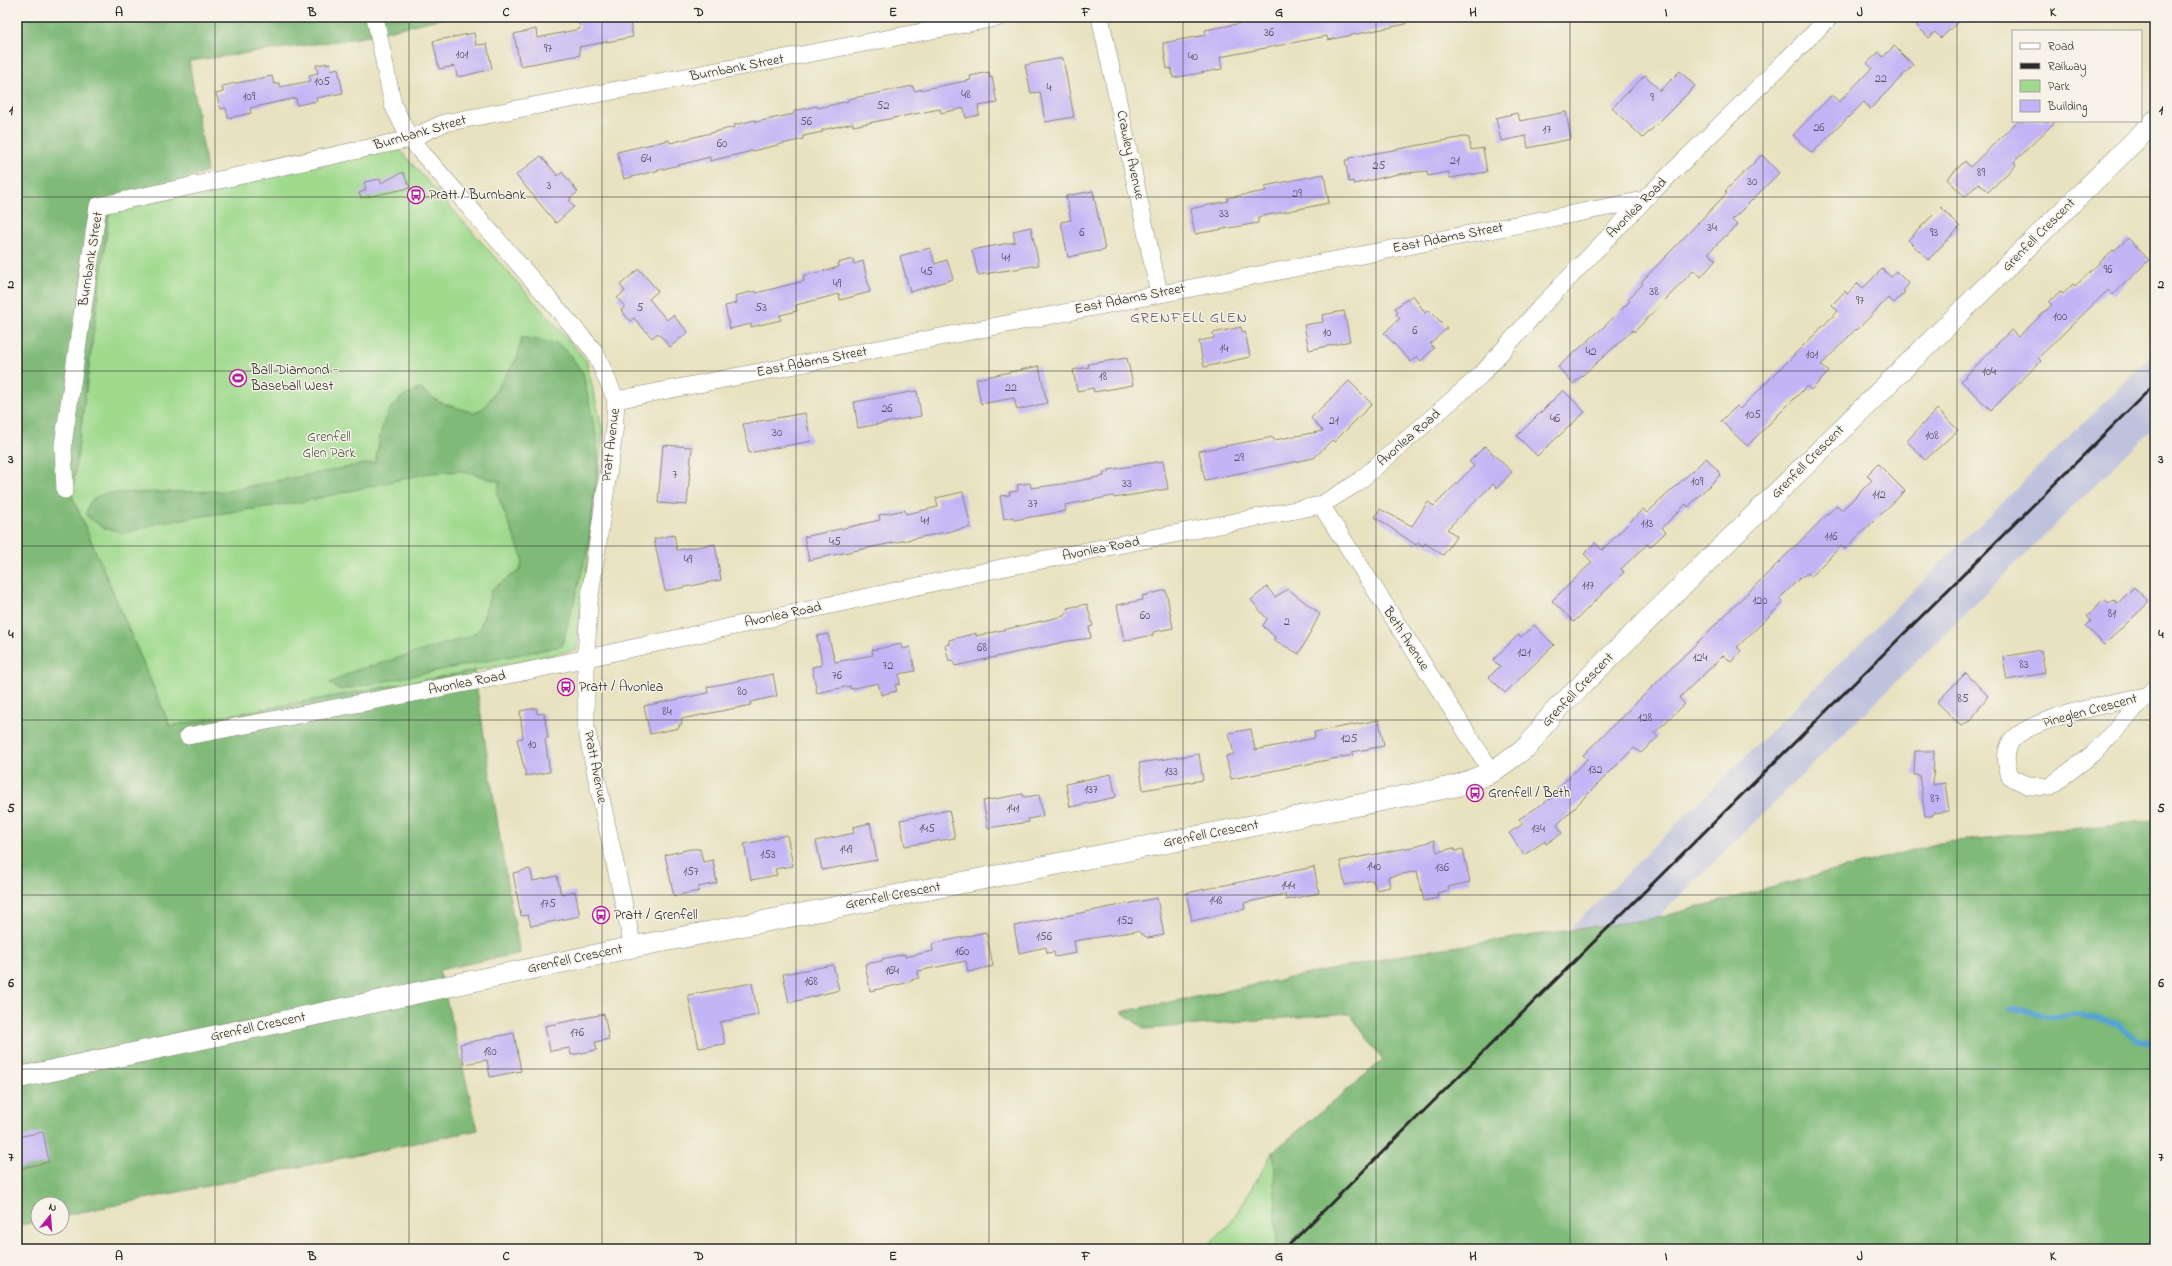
<svg xmlns="http://www.w3.org/2000/svg" width="2172" height="1266" viewBox="0 0 2172 1266" font-family="'Indie Flower',sans-serif">
	<style>
		.industrial { fill: #bfc2dd }
		.green { fill: #9fda8d; stroke: #65825c }
		.forest { fill: #7fba78; stroke: #557252 }
		.lines { fill: none; stroke-linecap: round; stroke-linejoin: round }
		.stream { stroke: #57a4d0; stroke-width: 5.5 }
		.building { fill: #c3b4f6 }
		.minor-casing { stroke: #8a8676; stroke-width: 18 }
		.tertiary-casing { stroke: #8a8676; stroke-width: 22 }
		.minor { stroke: #fff; stroke-width: 17 }
		.tertiary { stroke: #fff; stroke-width: 21 }
		.rail { stroke: #2b2b2b; stroke-width: 3 }
		.grid { fill: none; stroke: #2b2b2b; stroke-width: 1; stroke-opacity: 0.55 }
		.labels { text-anchor: middle; dominant-baseline: central; stroke-width: 3; stroke-linejoin: round; paint-order: stroke }
		.number-label { font-size: 12px; fill: #514d5e }
		.street-label { font-size: 14px; fill: #2b2b2b; stroke: #f7f3e8 }
		.poi-label { font-size: 14px; fill: #2b2b2b; stroke: #f7f3e8; text-anchor: start }
		.park-label { font-size: 14px; fill: #485744; stroke: #f7f3e8 }
		.neighbourhood-label { font-size: 15px; letter-spacing: 1px; fill: #605b72; stroke: #f7f3e8 }
		.neatline { fill: none; stroke: #2b2b2b; stroke-width: 1.5 }
		.grid-label { font-size: 13px; text-anchor: middle; font-weight: bold; fill: #2b2b2b }
	</style>
	<rect width="100%" height="100%" fill="#f7f3e8"/>
	<filter id="ink" filterUnits="userSpaceOnUse"><feTurbulence type="fractalNoise" baseFrequency=".025" numOctaves="2"/><feDisplacementMap in="SourceGraphic" scale="8" xChannelSelector="R" yChannelSelector="G"/><feConvolveMatrix kernelMatrix="1 2 1 2 8 2 1 2 1" color-interpolation-filters="sRGB"/></filter>
	<filter id="wash" filterUnits="userSpaceOnUse"><feTurbulence type="fractalNoise" baseFrequency=".012" numOctaves="4" result="noise"/><feDisplacementMap in="SourceGraphic" scale="16" xChannelSelector="R" yChannelSelector="G"/><feGaussianBlur stdDeviation="0.9" result="paint"/><feColorMatrix in="noise" values="0 0 0 0 0 0 0 0 0 0 0 0 0 0 0 0 0 1.4 0 .05"/><feComposite in="paint" operator="in"/></filter>
	<g filter="url(#wash)">
		<rect width="100%" height="100%" fill="#e8e2c0"/>
		<path class="industrial" d="M2155 352V426L1322 1249H1246Z"/>
		<path class="green" d="M398 148 586 360 603 432 577 650 474 671 170 726 72 496 109 213 207 189Z
			M1274 1151 1277 1249H1202L1228 1227Z"/>
		<path class="forest" d="M17 17H447L358 38 189 61 207 171 109 213 72 496 170 726 474 671 508 889 520 953 439 970 478 1130 62 1216V1204H38V1221L17 1226Z
			M522 337 556 343 567 351 583 373 597 440 598 464 588 548 562 646 340 690 330 683 351 672 471 636 480 628 492 589 520 570 523 559 497 494 500 482 464 471 429 473 301 502 161 522 126 533 103 528 86 515C88 500 94 496 109 493L224 491 375 462C383 427 380 403 420 389L439 402 474 413 485 407 517 358Z
			M2155 820V1249H1277L1274 1151 1383 1060 1349 1013 1145 1029 1121 1012 1423 951 1657 918 1940 843Z"/>
		<g class="lines">
			<path class="stream" d="M2011 1008 2047 1016 2081 1014 2118 1024 2138 1041H2148L2155 1045"/>
		</g>
		<g id="blocks">
			<path class="building" d="M578 17H629L633 37 579 47 580 55 520 66 514 34 536 29 537 38 580 29Z
				M1274 17H1406V24L1328 40 1327 36 1220 57 1222 69 1173 78 1171 68 1167 69 1163 43 1206 35 1205 30Z
				M1920 17H1963L1941 38 1935 32 1929 38 1916 25 1922 19Z
				M474 33 476 45 487 44 492 69 463 76H457L455 66 439 69 433 41Z
				M1894 46 1913 65 1870 109 1864 102 1812 153 1793 135 1832 95 1839 102 1872 68 1867 63 1879 52 1883 57Z
				M1063 58 1074 117 1045 122 1040 92 1031 93 1025 65Z
				M330 63 331 70 338 68 343 93 316 98 317 101 297 105 296 98 250 108 251 113 228 118 226 108 221 109 216 94 223 92 222 86 272 76 274 84 279 83V87L311 81 309 75 318 73 316 65Z
				M1680 71 1695 86 1643 138 1612 108 1645 75 1660 91Z
				M989 72 990 78 992 77 997 103 978 106 979 115 966 118 964 108 941 113 940 109 853 126V123L822 130 823 132 803 136V139L710 161V157L624 179 617 152 669 140 670 143 735 127 734 125 755 120 756 122 794 114V111L817 106 818 108 848 101V99L913 86 914 91 971 80 970 76Z
				M1566 112 1571 139 1528 148 1526 136 1501 141 1496 118 1517 113 1520 121Z
				M2018 121H2056L2014 162 2016 165 1988 192 1979 183 1965 197 1947 179 1965 161 1970 167Z
				M1464 137 1469 138 1471 150 1483 148 1487 172 1450 178 1449 172 1428 176 1427 171 1398 174 1354 184 1353 181 1349 182 1345 160H1349V158Z
				M1762 155 1779 173 1732 220 1737 225 1708 253 1716 260 1701 277 1694 270 1634 332 1633 330 1573 384 1558 367 1606 325 1630 301 1628 299 1642 285V281L1727 193 1725 191Z
				M541 156 558 176 562 172 578 192 570 198 571 200 569 201 574 207 556 223 516 175Z
				M403 172 410 188 361 198 359 193 366 190 364 182 380 179 381 183Z
				M1324 174 1329 203 1258 217V223L1195 234 1190 209 1228 201 1227 198 1266 191 1265 186Z
				M1093 191 1105 250 1068 257 1061 222 1071 220 1066 196Z
				M1941 207 1960 227 1928 260 1908 240Z
				M1031 227 1039 265 978 275 972 250 1015 242 1013 231Z
				M2128 238 2149 260 2113 295 2108 290 2038 358 2041 361 1991 410 1961 381 2011 330 2018 337 2052 305 2049 302 2060 291 2063 294 2073 284 2075 286 2113 250 2114 251Z
				M930 248 935 264 947 260 953 279 910 292 900 256Z
				M853 259 854 264 863 261 870 292 840 300 839 294 796 305 797 311 780 315 781 320 751 327V324L730 329 725 306 737 303 735 296 755 291 756 293 804 281 803 276 839 267 838 263Z
				M639 269 658 291 649 299 667 320 673 315 688 332 670 347 658 333 652 338 634 318 630 321 621 310 625 307 617 298 625 291 620 285Z
				M1882 269 1891 277 1896 271 1909 284 1903 291 1905 292 1894 303 1888 298 1857 330 1856 329 1821 365 1829 372 1811 390 1807 386 1747 446 1721 421 1737 406 1740 409 1838 311 1832 305 1845 291 1847 294 1858 283 1863 288Z
				M1413 295 1425 313 1429 310 1447 328 1430 344 1434 348 1421 361 1417 356 1411 362 1384 333 1400 318 1396 314 1398 312 1395 308Z
				M1344 311 1350 341 1309 350 1304 325 1323 322 1322 315Z
				M1241 327 1242 332 1245 331 1250 357 1204 367 1199 341 1214 338 1213 333Z
				M1127 358 1133 385 1094 392 1093 388 1077 391 1073 370 1089 367 1088 364Z
				M1039 366 1047 403 1017 410 1014 398 981 404 976 379Z
				M1349 381 1372 404 1334 442 1332 440 1314 458 1205 480 1199 451 1273 437 1274 440 1323 431 1311 418Z
				M1563 390 1585 412 1537 456 1517 436Z
				M917 391 921 416 858 428 854 402Z
				M1937 409 1958 430 1925 460 1907 441Z
				M805 413 811 441 749 453 743 424Z
				M663 445 692 447 687 505 658 503Z
				M1485 446 1512 472 1497 488 1493 484 1447 529 1457 536 1443 555 1425 543 1423 546 1418 542 1416 545 1375 517 1380 509 1412 526 1428 502 1434 506 1474 466 1469 462Z
				M1706 458 1721 474 1688 507 1686 504 1662 528 1666 532 1650 547 1647 544 1621 569 1624 572 1574 622 1552 601 1592 562 1584 554 1595 543 1602 550 1643 509 1647 513Z
				M1163 461 1168 489 1114 498 1113 496 1065 505 1066 511 1014 520 1013 517 1004 519 1000 496 1010 495 1009 492 1018 491 1017 485 1030 483 1031 488 1062 484 1104 476 1103 473 1109 472 1108 470Z
				M1878 464 1905 491 1845 549 1841 546 1811 576 1808 573 1800 578 1779 599 1783 603 1737 647 1741 651 1731 662 1724 655 1679 698 1685 704 1654 733 1658 737 1641 753 1634 748 1557 825 1562 833 1546 844 1545 841 1524 855 1509 833 1523 824 1519 819 1559 793 1556 790 1587 759 1583 755 1837 505 1842 510 1872 480 1867 475Z
				M963 492 971 527 809 560 804 537 880 520 879 515 905 510 906 514 938 507 936 498Z
				M674 535 677 550 715 544 721 580 665 591 654 539Z
				M1267 587 1275 597 1288 589 1320 614 1299 654 1274 640 1275 637 1263 626 1267 619 1251 600Z
				M2134 587 2149 602 2104 645 2086 626 2091 621 2087 616 2104 600 2109 604 2114 600 2118 603Z
				M1166 590 1173 628 1153 632V635L1124 641 1117 605 1143 600 1142 596Z
				M1087 604 1093 626 1089 627 1091 638 1068 641 955 666 953 660 949 661 945 645 949 644V640L976 633V636L1064 616V614L1068 613 1067 608Z
				M1534 625 1554 645 1505 693 1489 677 1500 666 1493 660 1518 635 1521 637Z
				M828 634 835 662 873 655 872 650 901 644 902 649 910 647 915 671 899 674 900 684 895 685 897 691 881 695 878 683 850 689V686L817 693 812 667 822 665 817 636Z
				M2041 650 2045 673 2007 680 2003 657Z
				M1966 673 1988 696 1971 720 1961 726 1937 702Z
				M773 674 777 696 751 702V705L681 719 682 724 679 725V728L650 734 644 706 708 693 707 687Z
				M536 708 537 714 544 713 548 738 545 739 550 772 526 776 517 739 523 738 520 711Z
				M1379 720 1384 746 1352 752 1353 755 1231 779 1226 756 1234 754 1229 733 1251 729 1255 750 1315 738 1314 732Z
				M1915 751H1934L1933 785 1945 783 1949 811 1933 813 1932 816H1925L1919 775H1914Z
				M1199 754 1203 780 1143 790 1139 763Z
				M1111 774 1116 797 1070 807 1066 784Z
				M1023 794 1024 797 1039 795 1043 816 1028 819 1029 822 988 828 983 801Z
				M949 810 955 838 905 846 900 820Z
				M870 823 877 860 822 870 816 841 854 833 853 827Z
				M787 835 793 866 775 869 777 875 751 880 744 844Z
				M1434 840 1437 852 1454 848 1455 851 1463 849 1470 882 1448 887 1449 890 1437 893 1438 898 1424 901 1417 871 1388 877 1390 887 1376 890 1373 880 1345 885 1340 861 1412 847Z
				M690 849H700L703 862 713 860 717 883 698 887 699 891 674 896 665 855Z
				M1314 867 1319 893 1286 900 1285 894 1244 903 1245 909 1192 921 1186 893Z
				M530 869 533 881 557 876 561 894 575 891 580 916 531 926 528 915 521 916 513 873Z
				M1157 898 1164 935 1148 938 1137 931 1074 941 1076 953 1055 957 1054 952 1047 953 1046 947 1019 953 1014 926Z
				M986 932 993 966 968 972 966 961 918 971 919 978 910 980V982L870 991 865 964 882 961V959L905 954V957L933 951 932 944Z
				M833 965 839 990 789 1003 783 974Z
				M752 983 758 1015 720 1022 725 1044 699 1048 688 995Z
				M604 1014 609 1039 595 1042 597 1050 571 1055 570 1048 550 1051 545 1026Z
				M514 1033 521 1071 490 1077 487 1060 464 1064 460 1044Z
				M43 1132 49 1162 17 1169V1137Z"/>
		</g>
	</g>
	<g filter="url(#ink)">
		<use href="#blocks" fill-opacity="0" stroke="#8a8676" stroke-width="1"/>
		<g class="lines">
			<g class="minor-casing">
				<path id="minor" d="M375 17 393 105 410 139 595 352 616 400 614 434 589 602 586 658V728L633 947
					M1100 17 1159 293
					M616 400 1644 200
					M65 490 63 445 98 206 410 139 444 123 1001 17
					M1321 505 1492 772
					M2146 696C2117 702 2022 718 2009 745 2004 757 2007 765 2010 777L2030 786 2049 787 2094 753 2155 687
					M188 736 523 672 1001 568 1321 505 1357 483 1481 375 1539 309 1644 200 1830 17"/>
			</g>
			<g class="tertiary-casing">
				<path id="tertiary" d="M17 1078 633 947 1456 786 1492 772 1528 746 1552 714 2155 121"/>
			</g>
			<use href="#minor" class="minor"/>
			<use href="#tertiary" class="tertiary"/>
			<path class="rail" d="M1285 1249 2155 384"/>
		</g>
	</g>
	<path class="grid" d="M215 17V1249M409 17V1249M602 17V1249M796 17V1249M989 17V1249M1183 17V1249M1376 17V1249M1570 17V1249M1763 17V1249M1957 17V1249M17 197H2155M17 371H2155M17 546H2155M17 720H2155M17 895H2155M17 1069H2155"/>
	<defs>
		<g id="bus-ring" transform="scale(0.9)"><circle r="9.5" fill="#f7f3e8" stroke="#b5179e" stroke-width="1.5"/><path d="M-5-6H5V4H4V6H2V4H-2V6H-4V4H-5ZM-3.5-4V0h7V-4ZM-3.5 1.2v1.5H-2V1.2ZM2 1.2v1.5H3.5V1.2Z" fill="#b5179e"/></g>
		<g id="stadium-ring" transform="scale(0.9)"><circle r="9.5" fill="#f7f3e8" stroke="#b5179e" stroke-width="1.5"/><path d="M0-5a6.5 5 0 1 0 0 10a6.5 5 0 1 0 0-10ZM-3.5-1.8h7v3.6h-7Z" fill="#b5179e"/></g>
	</defs>
	<g fill-rule="evenodd">
		<use href="#bus-ring" x="416" y="195"/>
		<use href="#stadium-ring" x="238" y="378"/>
		<use href="#bus-ring" x="566" y="687"/>
		<use href="#bus-ring" x="1475" y="793"/>
		<use href="#bus-ring" x="601" y="915"/>
	</g>
	<g class="labels">
		<g class="number-label">
			<text x="1269" y="33">36</text>
			<text x="548" y="49">97</text>
			<text x="462" y="55">101</text>
			<text x="1193" y="57">40</text>
			<text x="1881" y="79">22</text>
			<text x="322" y="82">105</text>
			<text x="1049" y="88">4</text>
			<text x="966" y="95">48</text>
			<text x="249" y="97">109</text>
			<text x="1652" y="98">9</text>
			<text x="883" y="106">52</text>
			<text x="806" y="122">56</text>
			<text x="1819" y="128">26</text>
			<text x="1547" y="130">17</text>
			<text x="722" y="144">60</text>
			<text x="646" y="159">64</text>
			<text x="1455" y="161">21</text>
			<text x="1379" y="166">25</text>
			<text x="1981" y="173">89</text>
			<text x="1752" y="182">30</text>
			<text x="549" y="186">3</text>
			<text x="1297" y="194">29</text>
			<text x="1224" y="214">33</text>
			<text x="1712" y="228">34</text>
			<text x="1082" y="233">6</text>
			<text x="1934" y="233">93</text>
			<text x="1006" y="258">41</text>
			<text x="2108" y="270">96</text>
			<text x="927" y="272">45</text>
			<text x="837" y="284">49</text>
			<text x="1654" y="292">38</text>
			<text x="1860" y="301">97</text>
			<text x="640" y="308">5</text>
			<text x="761" y="308">53</text>
			<text x="2060" y="317">100</text>
			<text x="1415" y="331">6</text>
			<text x="1327" y="333">10</text>
			<text x="1224" y="349">14</text>
			<text x="1591" y="352">42</text>
			<text x="1812" y="355">101</text>
			<text x="1989" y="372">104</text>
			<text x="1103" y="377">18</text>
			<text x="1011" y="388">22</text>
			<text x="887" y="409">26</text>
			<text x="1753" y="415">105</text>
			<text x="1555" y="419">46</text>
			<text x="1334" y="421">21</text>
			<text x="777" y="433">30</text>
			<text x="1932" y="436">108</text>
			<text x="1239" y="458">29</text>
			<text x="675" y="475">7</text>
			<text x="1697" y="482">109</text>
			<text x="1127" y="484">33</text>
			<text x="1879" y="495">112</text>
			<text x="1033" y="504">37</text>
			<text x="925" y="521">41</text>
			<text x="1647" y="524">113</text>
			<text x="1831" y="537">116</text>
			<text x="835" y="542">45</text>
			<text x="688" y="560">49</text>
			<text x="1588" y="586">117</text>
			<text x="1760" y="601">120</text>
			<text x="2112" y="614">81</text>
			<text x="1145" y="616">60</text>
			<text x="1287" y="622">2</text>
			<text x="982" y="648">68</text>
			<text x="1524" y="653">121</text>
			<text x="1700" y="658">124</text>
			<text x="2024" y="665">83</text>
			<text x="888" y="666">72</text>
			<text x="837" y="676">76</text>
			<text x="742" y="692">80</text>
			<text x="1963" y="699">85</text>
			<text x="667" y="712">84</text>
			<text x="1645" y="718">128</text>
			<text x="1349" y="739">125</text>
			<text x="532" y="745">10</text>
			<text x="1595" y="770">132</text>
			<text x="1171" y="772">133</text>
			<text x="1091" y="790">137</text>
			<text x="1935" y="799">87</text>
			<text x="1013" y="809">141</text>
			<text x="927" y="829">145</text>
			<text x="1538" y="829">134</text>
			<text x="846" y="850">149</text>
			<text x="768" y="855">153</text>
			<text x="1374" y="867">140</text>
			<text x="1442" y="868">136</text>
			<text x="691" y="872">157</text>
			<text x="1288" y="886">144</text>
			<text x="1216" y="901">148</text>
			<text x="548" y="904">175</text>
			<text x="1125" y="921">152</text>
			<text x="1044" y="937">156</text>
			<text x="962" y="952">160</text>
			<text x="892" y="971">164</text>
			<text x="811" y="982">168</text>
			<text x="577" y="1033">176</text>
			<text x="490" y="1052">180</text>
		</g>
		<g class="street-label">
			<text transform="translate(737 68) rotate(-11)">Burnbank Street</text>
			<text transform="translate(420 133) rotate(-16)">Burnbank Street</text>
			<text transform="translate(1130 155) rotate(78)">Crawley Avenue</text>
			<text transform="translate(1637 208) rotate(-45)">Avonlea Road</text>
			<text transform="translate(2039 235) rotate(-45)">Grenfell Crescent</text>
			<text transform="translate(1448 238) rotate(-11)">East Adams Street</text>
			<text transform="translate(91 259) rotate(-81)">Burnbank Street</text>
			<text transform="translate(1130 299) rotate(-11)">East Adams Street</text>
			<text transform="translate(812 362) rotate(-11)">East Adams Street</text>
			<text transform="translate(1409 438) rotate(-41)">Avonlea Road</text>
			<text transform="translate(611 445) rotate(-83)">Pratt Avenue</text>
			<text transform="translate(1808 462) rotate(-45)">Grenfell Crescent</text>
			<text transform="translate(1101 549) rotate(-11)">Avonlea Road</text>
			<text transform="translate(783 615) rotate(-12)">Avonlea Road</text>
			<text transform="translate(1406 639) rotate(57)">Beth Avenue</text>
			<text transform="translate(467 683) rotate(-11)">Avonlea Road</text>
			<text transform="translate(1578 690) rotate(-46)">Grenfell Crescent</text>
			<text transform="translate(2090 711) rotate(-15)">Pineglen Crescent</text>
			<text transform="translate(595 767) rotate(79)">Pratt Avenue</text>
			<text transform="translate(1211 834) rotate(-11)">Grenfell Crescent</text>
			<text transform="translate(893 896) rotate(-11)">Grenfell Crescent</text>
			<text transform="translate(575 959) rotate(-12)">Grenfell Crescent</text>
			<text transform="translate(258 1027) rotate(-12)">Grenfell Crescent</text>
		</g>
		<g class="poi-label">
			<text x="429" y="195">Pratt / Burnbank</text>
			<text x="251" y="370">Ball Diamond -<tspan x="251" dy="16">Baseball West</tspan></text>
			<text x="579" y="687">Pratt / Avonlea</text>
			<text x="1488" y="793">Grenfell / Beth</text>
			<text x="614" y="915">Pratt / Grenfell</text>
		</g>
		<g class="park-label">
			<text x="329" y="437">Grenfell<tspan x="329" dy="16">Glen Park</tspan></text>
		</g>
		<g class="neighbourhood-label">
			<text x="1189" y="318">GRENFELL GLEN</text>
		</g>
	</g>
	<rect width="2172" height="1266" fill="none" stroke="#f7f3e8" stroke-width="44"/>
	<rect x="2012" y="30" width="130" height="92" fill="#f7f3e8" stroke="#a5a39c"/>
	<rect x="2020" y="43" width="20" height="6" fill="#ffffff" stroke="#a5a39c"/>
	<text x="2048" y="50" font-size="12" fill="#2b2b2b">Road</text>
	<rect x="2020" y="63" width="20" height="6" fill="#2b2b2b" stroke="#a5a39c"/>
	<text x="2048" y="70" font-size="12" fill="#2b2b2b">Railway</text>
	<rect x="2020" y="80" width="20" height="12" fill="#9fda8d" stroke="#a5a39c"/>
	<text x="2048" y="90" font-size="12" fill="#2b2b2b">Park</text>
	<rect x="2020" y="100" width="20" height="12" fill="#c3b4f6" stroke="#a5a39c"/>
	<text x="2048" y="110" font-size="12" fill="#2b2b2b">Building</text>
	<g transform="translate(50 1216) rotate(17)"><circle r="19" fill="#f7f3e8" stroke="#a5a39c"/>
	<path d="M0-3L7 15L0 10L-7 15Z" fill="#b5179e"/>
	<text y="-6" font-size="11" font-weight="bold" text-anchor="middle" fill="#2b2b2b">N</text>
	</g>
	<rect x="22" y="22" width="2128" height="1222" class="neatline"/>
	<g class="grid-label">
		<text x="119" y="16">A</text>
		<text x="312" y="16">B</text>
		<text x="506" y="16">C</text>
		<text x="699" y="16">D</text>
		<text x="893" y="16">E</text>
		<text x="1086" y="16">F</text>
		<text x="1279" y="16">G</text>
		<text x="1473" y="16">H</text>
		<text x="1666" y="16">I</text>
		<text x="1860" y="16">J</text>
		<text x="2053" y="16">K</text>
		<text x="11" y="114">1</text>
		<text x="2161" y="114">1</text>
		<text x="11" y="288">2</text>
		<text x="2161" y="288">2</text>
		<text x="11" y="463">3</text>
		<text x="2161" y="463">3</text>
		<text x="11" y="638">4</text>
		<text x="2161" y="638">4</text>
		<text x="11" y="812">5</text>
		<text x="2161" y="812">5</text>
		<text x="11" y="987">6</text>
		<text x="2161" y="987">6</text>
		<text x="11" y="1161">7</text>
		<text x="2161" y="1161">7</text>
		<text x="119" y="1260">A</text>
		<text x="312" y="1260">B</text>
		<text x="506" y="1260">C</text>
		<text x="699" y="1260">D</text>
		<text x="893" y="1260">E</text>
		<text x="1086" y="1260">F</text>
		<text x="1279" y="1260">G</text>
		<text x="1473" y="1260">H</text>
		<text x="1666" y="1260">I</text>
		<text x="1860" y="1260">J</text>
		<text x="2053" y="1260">K</text>
	</g>
</svg>
